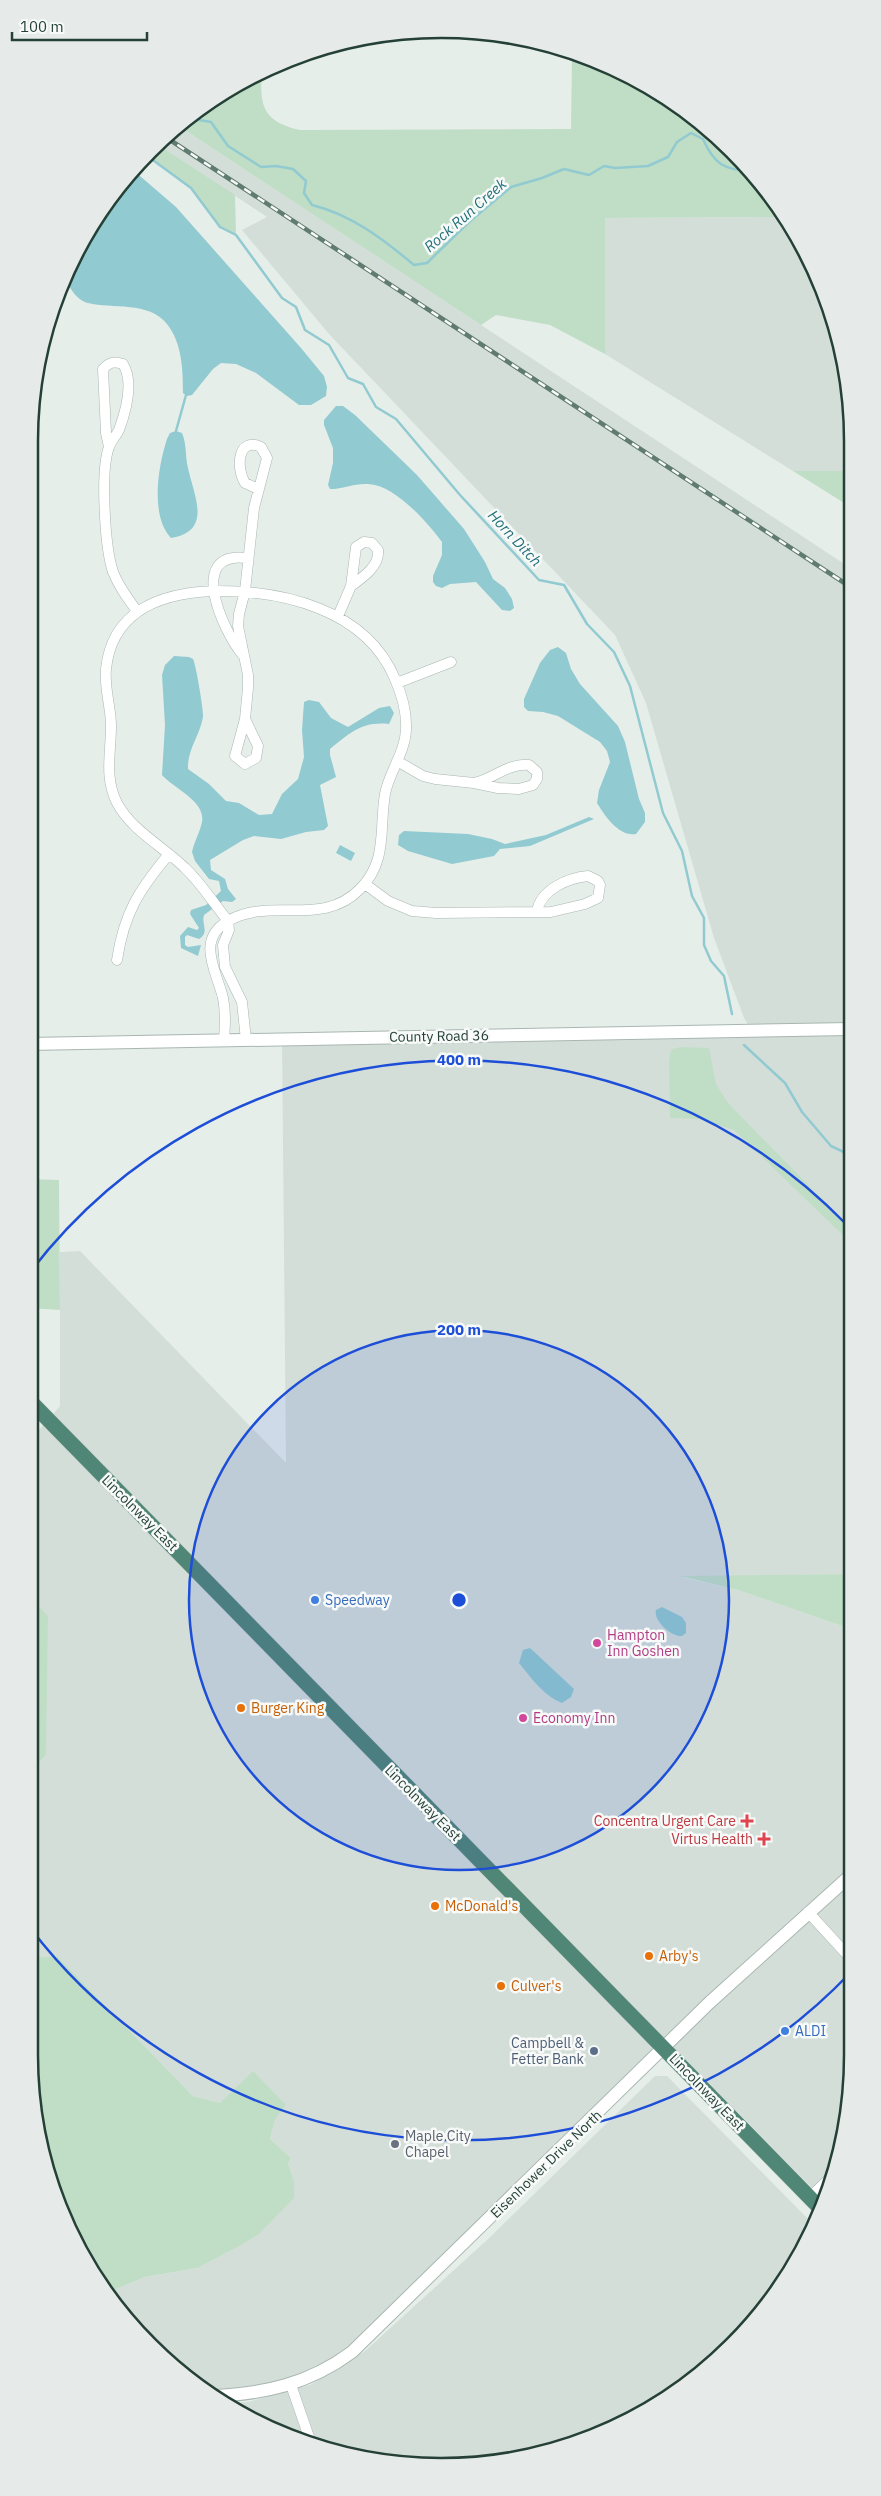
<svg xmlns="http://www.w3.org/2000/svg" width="881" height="2496" viewBox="0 0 881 2496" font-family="'IBM Plex Sans',sans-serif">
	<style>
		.built { fill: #d4ded9 }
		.green { fill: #c0dec6 }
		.water { fill: #91cad0 }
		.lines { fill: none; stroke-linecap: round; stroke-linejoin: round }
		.stream { stroke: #91cad0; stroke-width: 2.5 }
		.minor-casing { stroke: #a8b6b1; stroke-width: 11 }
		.tertiary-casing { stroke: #a8b6b1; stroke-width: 14 }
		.trunk-casing { stroke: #c2cac7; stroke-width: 16 }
		.minor { stroke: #fff; stroke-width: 10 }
		.tertiary { stroke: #fff; stroke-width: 12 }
		.trunk { stroke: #508676; stroke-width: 15 }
		.rail-casing { stroke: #607b72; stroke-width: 4.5 }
		.rail { stroke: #f7faf8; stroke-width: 2.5; stroke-dasharray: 8; stroke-linecap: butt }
		.ring { fill: none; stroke: #1d4ed8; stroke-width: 2.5 }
		.shop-dot { fill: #3f7fe0; stroke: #f7faf8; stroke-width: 2 }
		.hotel-dot { fill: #d1479c; stroke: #f7faf8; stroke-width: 2 }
		.food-dot { fill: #e8710a; stroke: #f7faf8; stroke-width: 2 }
		.health-dot { fill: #e0444e; stroke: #f7faf8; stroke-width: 2 }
		.service-dot { fill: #5c6f8a; stroke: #f7faf8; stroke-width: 2 }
		.worship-dot { fill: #6b7280; stroke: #f7faf8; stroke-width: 2 }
		.labels { text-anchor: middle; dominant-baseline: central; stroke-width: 5; stroke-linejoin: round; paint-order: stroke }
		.street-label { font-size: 14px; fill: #254037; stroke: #f7faf8 }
		.shop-label { font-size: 14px; fill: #366cbe; stroke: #f7faf8; text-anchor: start }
		.hotel-label { font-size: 14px; fill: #b23c85; stroke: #f7faf8; text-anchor: start }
		.food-label { font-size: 14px; fill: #c56008; stroke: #f7faf8; text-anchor: start }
		.health-label { font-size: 14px; fill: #be3a42; stroke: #f7faf8; text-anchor: end }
		.service-label { font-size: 14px; fill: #4e5e75; stroke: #f7faf8; text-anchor: end }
		.worship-label { font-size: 14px; fill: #5b616d; stroke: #f7faf8; text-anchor: start }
		.water-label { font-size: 15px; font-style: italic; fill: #227079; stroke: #f7faf8 }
		.rim { fill: none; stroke: #254037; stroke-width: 2.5 }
		.centre { fill: #1d4ed8; stroke: #f7faf8; stroke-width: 2.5 }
		.ring-label { font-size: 15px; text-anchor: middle; font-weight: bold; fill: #1d4ed8; stroke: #f7faf8; stroke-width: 5; stroke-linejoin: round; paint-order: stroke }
	</style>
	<rect width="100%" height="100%" fill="#e6eeea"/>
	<path class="built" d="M177 125 849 567 851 1574 682 1577 738 1590 842 1626 845 1638 851 1644 852 2055 838 2162 822 2198 701 2075 664 2048 369 2338 313 2377 212 2396 190 2382 131 2327 109 2292 145 2277 197 2268 294 2181 288 2164 291 2158 270 2139 275 2120 286 2105 220 2103 193 2096 57 1956 29 1958V1427L36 1433 60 1406V1252L80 1251 286 1463 282 1039 751 1030 744 1018 714 938 646 703 615 635 329 334 242 230 267 217 157 144Z
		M782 217 810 259 849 386V471H793L605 354V218Z
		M655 2076H667L811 2222 783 2284 732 2346 669 2398 547 2453 468 2466 387 2464 258 2425 223 2403 248 2402 310 2385 365 2351 487 2240Z"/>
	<path class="green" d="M572 53 647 84 750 169 782 217 605 218V354L550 325 496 315 481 325 177 125 234 84 262 72C259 107 264 122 300 130L571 129Z
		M157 144 235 195 236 235 220 227 191 188 146 155Z
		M793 471H849V506Z
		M680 1047 709 1048 716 1084 728 1103 850 1228 851 1243 734 1130 700 1119 670 1118 669 1060 671 1050Z
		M29 1179 59 1180 60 1310 29 1308Z
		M851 1574V1644L845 1638 842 1626 738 1590 680 1576Z
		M29 1596 48 1616 46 1755 37 1764H29Z
		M57 1956 193 2096 220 2103 253 2071 286 2105 275 2120 270 2139 291 2158 288 2164 294 2181V2198L259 2234 239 2246 197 2268 145 2277 109 2292 60 2213 37 2136 29 2055V1958Z"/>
	<path class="water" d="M133 170 176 207 301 348 324 376 327 387 326 396 311 405H299L256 373 236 364 221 363 213 369 192 395 187 396 183 393C183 369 182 343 167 324 149 301 112 309 88 303 76 300 64 283 67 271 71 248 116 188 133 170Z
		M336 406H343L355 415 417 475 464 529 485 562 493 579 505 588 512 599 514 608 510 611 502 610 476 582 450 584 442 588 436 586 433 582V576L442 555V542C427 522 395 485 368 484 355 483 343 489 330 489L328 485 333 463V448L324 425V420Z
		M176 431 182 433C187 445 185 456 188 468 194 496 213 531 171 538 150 516 158 466 167 439L170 433Z
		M558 647 566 653 571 669 580 684 618 726 625 742 639 799 645 813V822L636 834C619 837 605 816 597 803L599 790 610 762 607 751 600 742 558 716 543 712 528 711 524 707V699L540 663 550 650Z
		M174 656 189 657 193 659C196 665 204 712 203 717 200 735 187 750 188 769L209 784 226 801 239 803 259 815 272 814 282 794 298 779 304 757 302 730 304 702 309 700 319 702 331 718 348 727 379 708 390 706 394 713 389 724C362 721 350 733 330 749V755L336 777 320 785 328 826 324 830 306 832 281 839 254 836 243 840 210 860 211 870 225 879 228 889 236 899 232 902 223 901 204 915C201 925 210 932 199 939L187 935 185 937V945L188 947 201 945 198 956 181 948 180 936 188 927 197 930 199 928 190 914 191 910 206 905 221 891 219 881 209 879 195 861 192 852C194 842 200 832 202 822 206 801 173 788 162 775L165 725 162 675 165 665Z
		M589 817 594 819 530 846 500 849 494 856 452 864 408 851 398 845 399 835 404 831 468 834 492 839 505 844 546 835Z
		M340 845 355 853 351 861 336 853Z
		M662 1607 682 1617 686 1623V1633L682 1636C672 1637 653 1621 656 1610Z
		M530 1648 574 1689 571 1697 562 1703C544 1696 531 1678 519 1663L523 1650Z"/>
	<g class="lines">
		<path class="stream" d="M190 116 193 119 211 122 228 146 261 167 276 166 293 169 306 181 304 193 312 205C352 215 383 239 414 265L427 263 469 222 511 187 542 178 564 169 589 175 604 166 615 168 648 166 668 157 677 142 691 133 703 139C714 164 724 170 751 171
			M146 155 191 188 220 227 236 235 282 298 296 307 305 330 329 345 348 378 363 384 376 407 396 419 460 495 539 580 564 585 587 624 614 652 630 686 663 813 682 851 692 896 704 918V945L711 961 724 976 732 1014
			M176 431 186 395
			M744 1045 785 1083 802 1112 831 1146 850 1155"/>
		<g class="minor-casing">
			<path id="minor" d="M109 447 106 433 103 369C110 362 114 361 123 364 134 382 126 411 119 430 116 436 111 441 109 447 100 471 105 548 113 572 119 587 128 599 137 611
				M213 591C282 590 366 609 395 679 402 695 407 712 406 730 405 753 389 772 385 794 379 829 388 861 360 889 322 928 271 896 228 921 214 904 202 884 185 868 164 847 132 831 117 803 104 777 111 753 111 726 111 707 104 688 106 669 112 610 162 593 213 591Z
				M338 616 351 586 356 547 364 542 372 543 378 550C380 566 362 578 351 586
				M242 654C223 631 186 550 247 558
				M397 683 451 662
				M245 719 258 746 256 758 245 764 235 756 245 719 248 688V675L238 626 239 614 245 591 254 508 267 458 261 447C237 436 236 469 245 483L258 489
				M397 761 423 776 435 779 474 783 498 788 519 789 533 785 537 779V772L529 765C507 763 494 779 474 783
				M365 884 388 901 412 911 436 913 551 912 585 904 598 898 600 885 598 881 588 876C567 878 541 890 537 911
				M117 960C124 913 139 890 169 854
				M224 1041C225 1026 226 1012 223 998 217 972 195 940 228 921L229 930 223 945 225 967 242 1002 246 1040
				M808 1912 852 1960
				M809 2198 832 2176
				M291 2385 310 2440"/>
		</g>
		<g class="tertiary-casing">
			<path id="tertiary" d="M29 1044 850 1029
				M212 2396C264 2394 309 2384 352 2352L709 2003 852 1874"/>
		</g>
		<g class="trunk-casing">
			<path id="trunk" d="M29 1400 818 2206"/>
		</g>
		<use href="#minor" class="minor"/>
		<use href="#tertiary" class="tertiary"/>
		<use href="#trunk" class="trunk"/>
		<g class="rail-casing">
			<path id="rail" d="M164 136 849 586"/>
		</g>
		<use href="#rail" class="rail"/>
	</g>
	<circle cx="459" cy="1600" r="270" fill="#1d4ed8" fill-opacity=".12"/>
	<g class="ring">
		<circle cx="459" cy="1600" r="270"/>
		<path d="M851 1972A540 540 0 0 1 31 1929M31 1271A540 540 0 0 1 847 1225"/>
	</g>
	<g class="shop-dot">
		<circle cx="315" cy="1600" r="5"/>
		<circle cx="785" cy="2031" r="5"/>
	</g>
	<g class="hotel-dot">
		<circle cx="597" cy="1643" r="5"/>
		<circle cx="523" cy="1718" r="5"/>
	</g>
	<g class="food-dot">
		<circle cx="241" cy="1708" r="5"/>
		<circle cx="435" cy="1906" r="5"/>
		<circle cx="649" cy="1956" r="5"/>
		<circle cx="501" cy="1986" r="5"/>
	</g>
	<g class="health-dot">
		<path d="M744.5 1813.5h5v5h5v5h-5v5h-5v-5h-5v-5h5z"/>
		<path d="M761.5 1831.5h5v5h5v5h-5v5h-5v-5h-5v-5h5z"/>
	</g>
	<circle class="service-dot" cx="594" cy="2051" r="5"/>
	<circle class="worship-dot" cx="395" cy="2144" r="5"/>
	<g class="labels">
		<g class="street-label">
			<text transform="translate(439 1036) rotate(-1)">County Road 36</text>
			<text transform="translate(140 1513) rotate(45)">Lincolnway East</text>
			<text transform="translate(423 1803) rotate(45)">Lincolnway East</text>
			<text transform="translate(707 2092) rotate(46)">Lincolnway East</text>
			<text transform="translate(546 2164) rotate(-44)">Eisenhower Drive North</text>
		</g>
		<g class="shop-label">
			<text x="325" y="1600">Speedway</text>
			<text x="795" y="2031">ALDI</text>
		</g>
		<g class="hotel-label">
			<text x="607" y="1635">Hampton<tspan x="607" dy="16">Inn Goshen</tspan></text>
			<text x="533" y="1718">Economy Inn</text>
		</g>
		<g class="food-label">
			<text x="251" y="1708">Burger King</text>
			<text x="445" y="1906">McDonald's</text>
			<text x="659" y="1956">Arby's</text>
			<text x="511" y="1986">Culver's</text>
		</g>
		<g class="health-label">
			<text x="736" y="1821">Concentra Urgent Care</text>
			<text x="753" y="1839">Virtus Health</text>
		</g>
		<g class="service-label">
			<text x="584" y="2043">Campbell &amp;<tspan x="584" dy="16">Fetter Bank</tspan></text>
		</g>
		<g class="worship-label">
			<text x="405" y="2136">Maple City<tspan x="405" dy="16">Chapel</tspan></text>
		</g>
		<g class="water-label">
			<text transform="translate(465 215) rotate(-41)">Rock Run Creek</text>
			<text transform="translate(515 538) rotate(47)">Horn Ditch</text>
		</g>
	</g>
	<path d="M0 0H881V2496H0ZM441 38H441A403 403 0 0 1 844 441V2055A403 403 0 0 1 441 2458H441A403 403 0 0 1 38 2055V441A403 403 0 0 1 441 38Z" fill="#e6ebe9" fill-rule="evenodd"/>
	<path class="rim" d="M441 38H441A403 403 0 0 1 844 441V2055A403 403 0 0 1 441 2458H441A403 403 0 0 1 38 2055V441A403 403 0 0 1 441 38Z"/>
	<circle cx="459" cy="1600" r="8" class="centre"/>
	<g class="ring-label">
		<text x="459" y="1065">400 m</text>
		<text x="459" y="1335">200 m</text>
	</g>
	<path d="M12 32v8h135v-8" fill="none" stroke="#254037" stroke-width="2.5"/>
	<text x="20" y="32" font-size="15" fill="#254037" stroke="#f7faf8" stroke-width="4" paint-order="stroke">100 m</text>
</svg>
